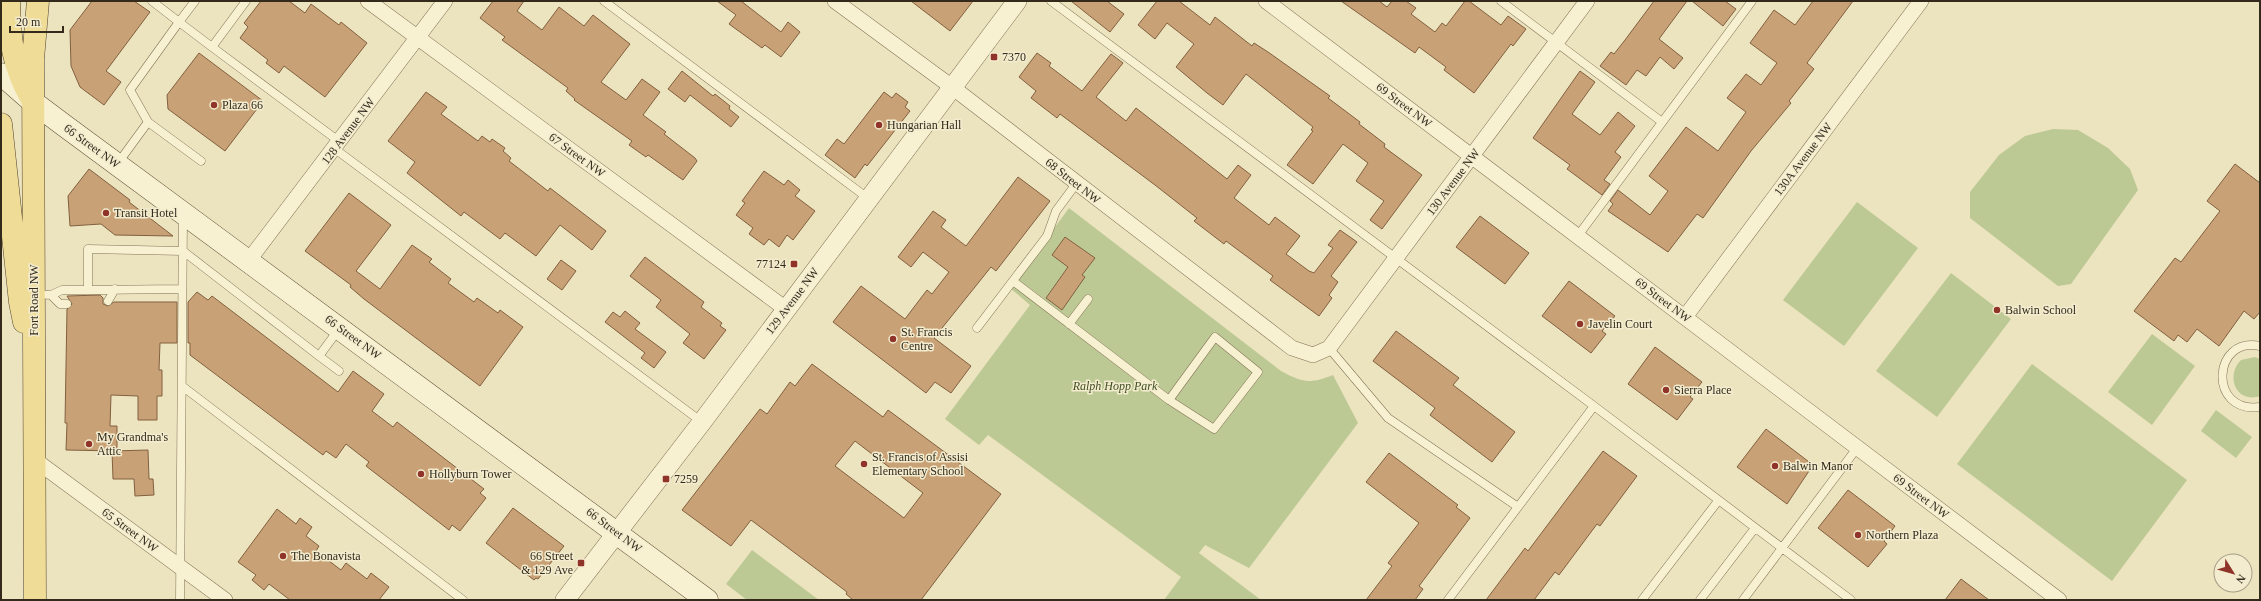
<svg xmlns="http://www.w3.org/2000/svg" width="2261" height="601" viewBox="0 0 2261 601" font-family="Georgia,serif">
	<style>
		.green { fill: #bdc994 }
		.building { fill: #c9a176; stroke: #82603f; fill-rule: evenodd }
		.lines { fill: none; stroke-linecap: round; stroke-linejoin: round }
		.service-casing { stroke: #837458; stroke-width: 9 }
		.minor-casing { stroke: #837458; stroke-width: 16 }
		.tertiary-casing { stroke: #837458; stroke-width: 20 }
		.secondary-casing { stroke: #65553b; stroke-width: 23 }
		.primary-casing { stroke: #51412d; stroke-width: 23 }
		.service { stroke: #f7f0d1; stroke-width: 8 }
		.minor { stroke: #f7f0d1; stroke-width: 15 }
		.tertiary { stroke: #f7f0d1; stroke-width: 19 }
		.secondary { stroke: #f7f0d1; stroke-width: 22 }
		.primary { stroke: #efdc97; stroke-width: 22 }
		.poi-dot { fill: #90342a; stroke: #f3ecce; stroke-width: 1.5 }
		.labels { text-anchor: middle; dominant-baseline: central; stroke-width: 3; stroke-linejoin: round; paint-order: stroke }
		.poi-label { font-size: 12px; fill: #332a1c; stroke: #f3ecce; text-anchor: start }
		.street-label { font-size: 12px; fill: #332a1c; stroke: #f3ecce }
		.park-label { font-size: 12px; font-style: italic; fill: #404f23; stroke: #f3ecce }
	</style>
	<rect width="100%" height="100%" fill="#ece3bf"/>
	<path class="green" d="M2053 129 2078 130 2108 148 2130 169 2138 190 2071 284 2058 286 1970 218V192L1999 155 2025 136Z
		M1857 202 1918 248 1844 346 1783 300Z
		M1069 208 1281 371C1303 383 1310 384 1333 375L1358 423 1249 568 1205 545 1199 553 1261 600H1164L1181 577 988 435 979 445 945 419 1030 305 1010 288Z
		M1951 273 2011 319 1937 417 1876 371Z
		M2152 334 2195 366 2152 425 2108 392Z
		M2255 357 2260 359V396C2236 404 2225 376 2241 360Z
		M2032 364 2187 480 2112 581 1957 464Z
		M2216 410 2252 437 2236 458 2201 431Z
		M752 550 819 600H747L726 584Z"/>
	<path class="building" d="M92 1H134L150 12 106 71 121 82 104 105 80 87 71 66 70 30Z
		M261 1H289L305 13 311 4 339 25 341 22 367 43 325 97 284 66 279 73 266 63 268 60 240 38 248 27 244 23Z
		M493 1H524L517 11 542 30 559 7 584 26 593 15 630 44 601 82 626 100 642 79 660 92 643 115 666 132 664 134 695 158 697 161 683 180 648 155 646 157 629 145 632 141 574 100 575 99 566 91 568 88 502 40 505 37 480 18Z
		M717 1H741L781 32 788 22 800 32 781 57 765 45 762 48 729 24 736 15Z
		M911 1H973L950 31Z
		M1071 1H1107L1124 14 1110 32Z
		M1157 1H1179L1210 25 1215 17 1252 46 1254 43 1268 52 1330 96 1328 98 1360 122 1359 124 1385 144 1384 147 1422 175 1382 229 1370 220 1384 201 1356 181 1368 163 1343 144 1313 184 1287 165 1313 131 1311 130 1313 127 1246 74 1223 105 1207 93 1176 67 1194 44 1167 23 1155 39 1138 25Z
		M1341 1H1379L1387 7 1392 1H1406L1416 8 1411 14 1435 32 1442 23 1446 26 1465 1H1469L1501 25 1508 16 1526 29 1513 46 1511 44 1474 93 1444 70 1446 67 1419 47 1415 53Z
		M1654 1H1687L1659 39 1683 58 1674 69 1660 57 1646 76 1637 70 1626 85 1600 66 1611 52 1614 54 1625 40Z
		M1692 1H1725L1736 9 1723 26Z
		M1813 1H1853L1807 63 1814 69 1789 101 1791 103 1751 151 1703 218 1697 214 1668 252 1608 211 1613 204 1610 201 1618 190 1650 215 1668 191 1649 176 1686 127 1718 151 1746 112 1727 98 1746 74 1761 85 1777 63 1750 43 1774 10 1795 25Z
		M199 53 263 101 225 151 168 109 167 95Z
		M1037 53 1051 63 1049 66 1082 91 1111 54 1123 63 1096 97 1126 121 1136 108 1227 179 1238 165 1251 175 1234 198 1269 225 1275 217 1300 236 1286 254 1309 271 1314 273 1333 248 1328 245 1340 230 1357 242 1331 276 1338 282 1329 295 1332 298 1319 316 1270 280 1273 276 1226 241 1224 244 1194 221 1197 218 1155 185 1060 114 1057 118 1031 98 1036 91 1019 77Z
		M682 71 713 96 715 94 730 106 729 109 739 117 731 127 690 95 685 102 668 89Z
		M1580 71 1595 82 1572 114 1600 135 1618 112 1635 126 1615 152 1621 157 1604 180 1610 184 1602 195 1567 169 1570 165 1533 138Z
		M426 92 447 107 441 114 478 141 482 136 490 142 492 139 505 148 503 151 511 158 509 161 548 191 550 188 606 231 592 250 560 225 536 256 505 233 500 239 464 212 461 216 407 173 415 162 388 141Z
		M884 92 892 98 896 93 908 102 905 107 910 111 867 166 865 164 855 178 825 155 837 139 844 144Z
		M2235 164 2260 183V312L2254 319 2244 311 2219 346 2197 329 2187 342 2178 335 2174 341 2134 311 2175 258 2181 262 2220 211 2207 201Z
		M89 169 130 200 129 202 173 236 115 235 101 224 70 226 68 196Z
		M764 171 784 185 788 180 800 190 795 196 815 211 793 240 787 235 779 247 769 239 764 245 749 234 753 228 736 215 745 203 742 201Z
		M1018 177 1050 201 996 271 991 267 934 338 971 366 951 393 935 382 926 393 833 322 861 286 905 319 927 290 932 294 949 272 923 252 911 267 898 257 933 211 946 220 941 227 966 246Z
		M349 193 391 225 356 271 380 289 412 245 432 259 429 262 451 279 448 283 474 302 477 298 498 313 500 310 523 327 480 386 364 299 350 287 351 285 305 251Z
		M1480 216 1529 253 1505 284 1456 247Z
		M1065 237 1095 258 1082 275 1085 277 1062 310 1046 298 1068 267 1052 255Z
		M645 257 704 302 701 307 722 323 720 326 726 330 704 359 683 343 690 334 656 307 661 300 630 276Z
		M561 260 576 271 562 290 547 279Z
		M1569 281 1615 316 1602 331 1606 334 1591 353 1542 316Z
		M197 292 208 300 212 296 338 392 353 371 384 394 372 411 393 427 397 422 484 489 480 493 486 498 460 531 452 525 449 530 366 466 369 462 346 444 336 458 326 451 323 455 190 355V343H188V302Z
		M100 295 103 298V304L108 306 114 302H177V343H160L159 370H162V396H157V420H138V396L111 395 110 426H117V451L66 450 67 423H65L67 309 72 304 67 296Z
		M625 311 640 323 635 329 666 352 654 368 641 358 645 353 605 322 613 312 620 317Z
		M1396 331 1459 378 1453 385 1515 432 1492 462 1430 415 1435 408 1373 361Z
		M1655 347 1702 382 1690 397 1693 399 1677 420 1628 384Z
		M812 364 883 417 888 410 1001 494 921 600H853L846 594 847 592 751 520 731 546 682 510 760 409 767 414 790 382 795 386ZM855 441 923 493 904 518 835 466Z
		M1766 429 1813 465 1787 504 1737 467Z
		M148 450 149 479H153L154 495 135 496 134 479H113L112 451Z
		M1603 451 1637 476 1600 526 1597 524 1559 575 1555 572 1534 600H1486L1525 548 1528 551Z
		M1389 453 1458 505 1456 507 1470 518 1419 586 1423 589 1415 600H1366L1392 566 1388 563 1419 523 1366 482Z
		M1848 490 1895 526 1884 541 1887 544 1868 567 1818 528Z
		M513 508 564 546 538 579 536 578 534 580 486 543Z
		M277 509 296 524 300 518 312 527 306 536 319 546 316 551 341 570 346 563 367 579 371 573 389 587 379 600H290L269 584 264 590 252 580 256 575 238 562Z
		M1961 579 1989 600H1945Z"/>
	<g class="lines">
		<g class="service-casing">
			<path id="service" d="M152 1 179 22 130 90 148 122 201 161
				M195 1 179 22 212 47
				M246 1 212 47 340 142
				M604 1 869 199
				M1051 1 1594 406 1851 600
				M1501 1 1662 122
				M335 149 702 422
				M118 163 148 122
				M1577 237 1752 1
				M1013 281 1169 400 1214 429 1258 372 1215 337 1169 400
				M182 289 88 290V249L183 251 319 356 339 329
				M34 294 51 295 62 290H88
				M51 295 60 304H67
				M108 301 115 289
				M1069 324 1088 299
				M977 328 1047 236 1056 211 1076 184
				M2260 346C2213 335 2207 414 2260 407
				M1329 348 1388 418 1518 507
				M319 356 339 371
				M182 386 463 600
				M180 600 183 217
				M1448 600 1594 406
				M1642 600 1718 501
				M1700 600 1755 528
				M1743 600 1857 448"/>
		</g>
		<g class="minor-casing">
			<path id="minor" d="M368 1 786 309
				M835 1 952 87 1292 348 1313 355 1329 348 1587 1
				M1266 1 2059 600
				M249 260 445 1
				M1685 317 1921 1
				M35 460 225 600"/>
		</g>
		<g class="tertiary-casing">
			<path id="tertiary" d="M565 600 702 422 1017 1"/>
		</g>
		<g class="secondary-casing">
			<path id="secondary" d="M1 74 33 102 65 126 707 600"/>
		</g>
		<g class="primary-casing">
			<path id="primary" d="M9 1C10 41 12 64 32 100
				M1 124 20 302 24 322
				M35 600 33 59 38 1"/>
		</g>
		<use href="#service" class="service"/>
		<use href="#minor" class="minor"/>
		<use href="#tertiary" class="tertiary"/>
		<use href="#secondary" class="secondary"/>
		<use href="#primary" class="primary"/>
	</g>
	<g class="poi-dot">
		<rect x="990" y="53" width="8" height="8" rx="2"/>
		<circle cx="214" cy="105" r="4"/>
		<circle cx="879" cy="125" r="4"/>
		<circle cx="106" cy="213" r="4"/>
		<rect x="790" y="260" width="8" height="8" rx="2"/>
		<circle cx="1997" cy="310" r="4"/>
		<circle cx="1580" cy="324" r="4"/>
		<circle cx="893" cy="339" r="4"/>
		<circle cx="1666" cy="390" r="4"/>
		<circle cx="89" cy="444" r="4"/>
		<circle cx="864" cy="464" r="4"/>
		<circle cx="1775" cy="466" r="4"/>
		<circle cx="421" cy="474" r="4"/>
		<rect x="662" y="475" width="8" height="8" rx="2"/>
		<circle cx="1858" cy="535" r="4"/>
		<circle cx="283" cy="556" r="4"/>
		<rect x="577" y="559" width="8" height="8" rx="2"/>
	</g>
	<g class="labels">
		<g class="poi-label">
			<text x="1002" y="57">7370</text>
			<text x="222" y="105">Plaza 66</text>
			<text x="887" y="125">Hungarian Hall</text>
			<text x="114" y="213">Transit Hotel</text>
			<text x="786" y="264" text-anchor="end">77124</text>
			<text x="2005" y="310">Balwin School</text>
			<text x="1588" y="324">Javelin Court</text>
			<text x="901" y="332">St. Francis<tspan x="901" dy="14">Centre</tspan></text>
			<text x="1674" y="390">Sierra Place</text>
			<text x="97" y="437">My Grandma's<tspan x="97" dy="14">Attic</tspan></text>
			<text x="872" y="457">St. Francis of Assisi<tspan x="872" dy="14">Elementary School</tspan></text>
			<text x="1783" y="466">Balwin Manor</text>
			<text x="429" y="474">Hollyburn Tower</text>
			<text x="674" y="479">7259</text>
			<text x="1866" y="535">Northern Plaza</text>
			<text x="291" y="556">The Bonavista</text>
			<text x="573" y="556" text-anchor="end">66 Street<tspan x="573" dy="14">&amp; 129 Ave</tspan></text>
		</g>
		<g class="street-label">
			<text transform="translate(1404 105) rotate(37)">69 Street NW</text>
			<text transform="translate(348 131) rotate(-53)">128 Avenue NW</text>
			<text transform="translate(92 146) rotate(36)">66 Street NW</text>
			<text transform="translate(577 155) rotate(36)">67 Street NW</text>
			<text transform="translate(1803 159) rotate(-53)">130A Avenue NW</text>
			<text transform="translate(1073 181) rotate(38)">68 Street NW</text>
			<text transform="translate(1453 182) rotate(-53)">130 Avenue NW</text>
			<text transform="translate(34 300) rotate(-90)">Fort Road NW</text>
			<text transform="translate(1663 300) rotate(37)">69 Street NW</text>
			<text transform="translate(792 301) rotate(-53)">129 Avenue NW</text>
			<text transform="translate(353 337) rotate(36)">66 Street NW</text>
			<text transform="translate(1921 496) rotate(37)">69 Street NW</text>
			<text transform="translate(130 530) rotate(36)">65 Street NW</text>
			<text transform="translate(614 530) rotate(37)">66 Street NW</text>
		</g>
		<g class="park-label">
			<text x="1115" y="386">Ralph Hopp Park</text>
		</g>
	</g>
	<rect width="2261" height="601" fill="none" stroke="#332a1c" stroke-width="4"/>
	<g transform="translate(2233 573) rotate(127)"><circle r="19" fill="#f3ecce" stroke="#a69e87"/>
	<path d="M0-3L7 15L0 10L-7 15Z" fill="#90342a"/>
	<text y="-6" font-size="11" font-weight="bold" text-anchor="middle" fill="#332a1c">N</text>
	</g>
	<path d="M10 26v6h53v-6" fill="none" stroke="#332a1c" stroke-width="2"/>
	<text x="16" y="26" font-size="12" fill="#332a1c" stroke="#f3ecce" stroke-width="3" paint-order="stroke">20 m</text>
</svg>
